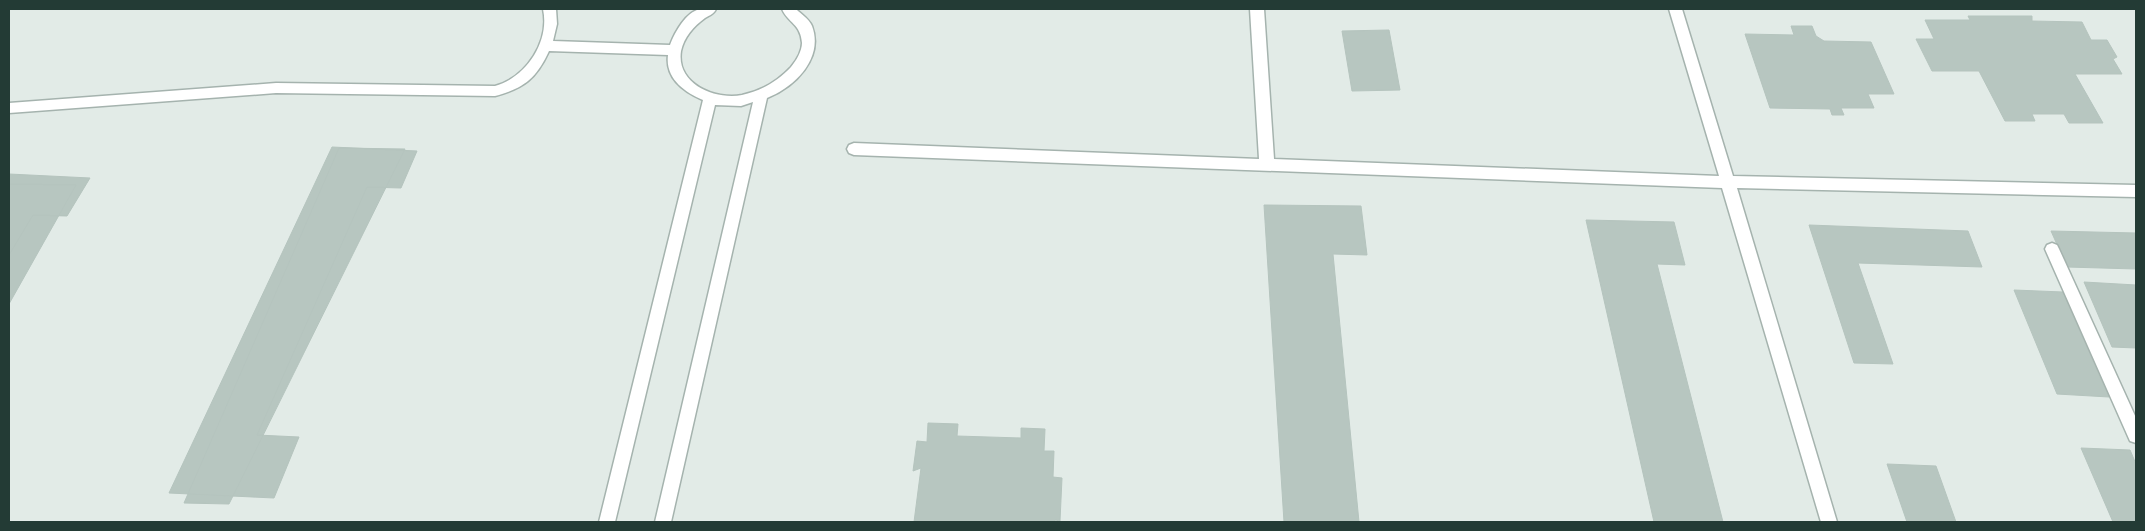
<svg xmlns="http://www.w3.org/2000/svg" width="2145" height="531" viewBox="0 0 2145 531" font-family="Overpass,sans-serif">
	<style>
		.building { fill: #b7c6c0; stroke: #b5c4be }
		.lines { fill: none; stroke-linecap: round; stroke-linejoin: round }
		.lane-casing { stroke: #a5b3ae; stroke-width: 3 }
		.lane { fill: #fff; fill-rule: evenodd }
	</style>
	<rect width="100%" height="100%" fill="#e2ebe7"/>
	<path class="building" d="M1968 16H2032V21L2082 22 2091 40H2107L2117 57 2113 59 2122 74H2075L2103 123H2069L2064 114H2032L2035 121H2005L1979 71H1932L1916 39H1934L1925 20H1970Z
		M1791 26H1812L1816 36 1824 41 1871 42 1894 94H1868L1874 108H1841L1844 115H1832L1830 109 1770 108 1745 34 1794 35Z
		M1389 30 1400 90 1352 91 1342 31Z
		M332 147 417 151 401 188 367 187 257 435 299 437 274 498 169 493Z
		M339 148 405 149 229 504 184 503Z
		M9 174 90 178 67 216 33 215 9 255Z
		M9 184 76 185 9 304Z
		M1264 205 1361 206 1367 255 1333 254 1359 522H1284Z
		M1586 220 1674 222 1685 265 1657 264 1723 522H1654Z
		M1809 225 1968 231 1982 267 1858 263 1893 364 1854 363Z
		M2051 231 2136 233V269L2067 267Z
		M2084 282 2136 285V348L2112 347Z
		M2014 290 2063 292 2109 397 2057 394Z
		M928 423 958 424 957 436 1021 438V428L1045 429 1044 451H1054L1053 477 1062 478 1060 521 1055 520V522H914L921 468 913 471 917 441 927 442Z
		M2081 448 2130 450 2136 464V522H2113Z
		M1887 464 1936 466 1956 522H1907Z"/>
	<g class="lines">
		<g class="lane-casing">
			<path id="lane" d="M543 9H556L557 24 553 41 670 45C675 32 686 12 700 9 705 8 712 9 716 9 714 14 710 15 705 18 694 26 684 37 681 51 676 84 715 100 742 95 761 91 778 81 791 67 796 61 802 51 802 43 801 24 788 23 782 9H796C801 14 809 19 812 26 824 58 795 87 767 98L671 522H655L753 102 741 106 715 105 615 522H599L703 100C684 92 665 78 668 55L549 51C536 79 524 88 495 96L276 93 9 113V103L276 83 495 86C527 77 550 41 543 9Z
				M1250 9H1264L1274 159 1719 176 1669 9H1682L1733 176 2136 185V197L1737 188 1837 522H1821L1722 188 854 155 849 153 847 149 849 145 854 143 1259 159Z
				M2052 243 2057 245 2059 249 2136 418V443L2130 441 2045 249 2047 245Z"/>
		</g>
		<use href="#lane" class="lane"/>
	</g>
	<rect width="2145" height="531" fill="none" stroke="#233b35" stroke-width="20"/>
</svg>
